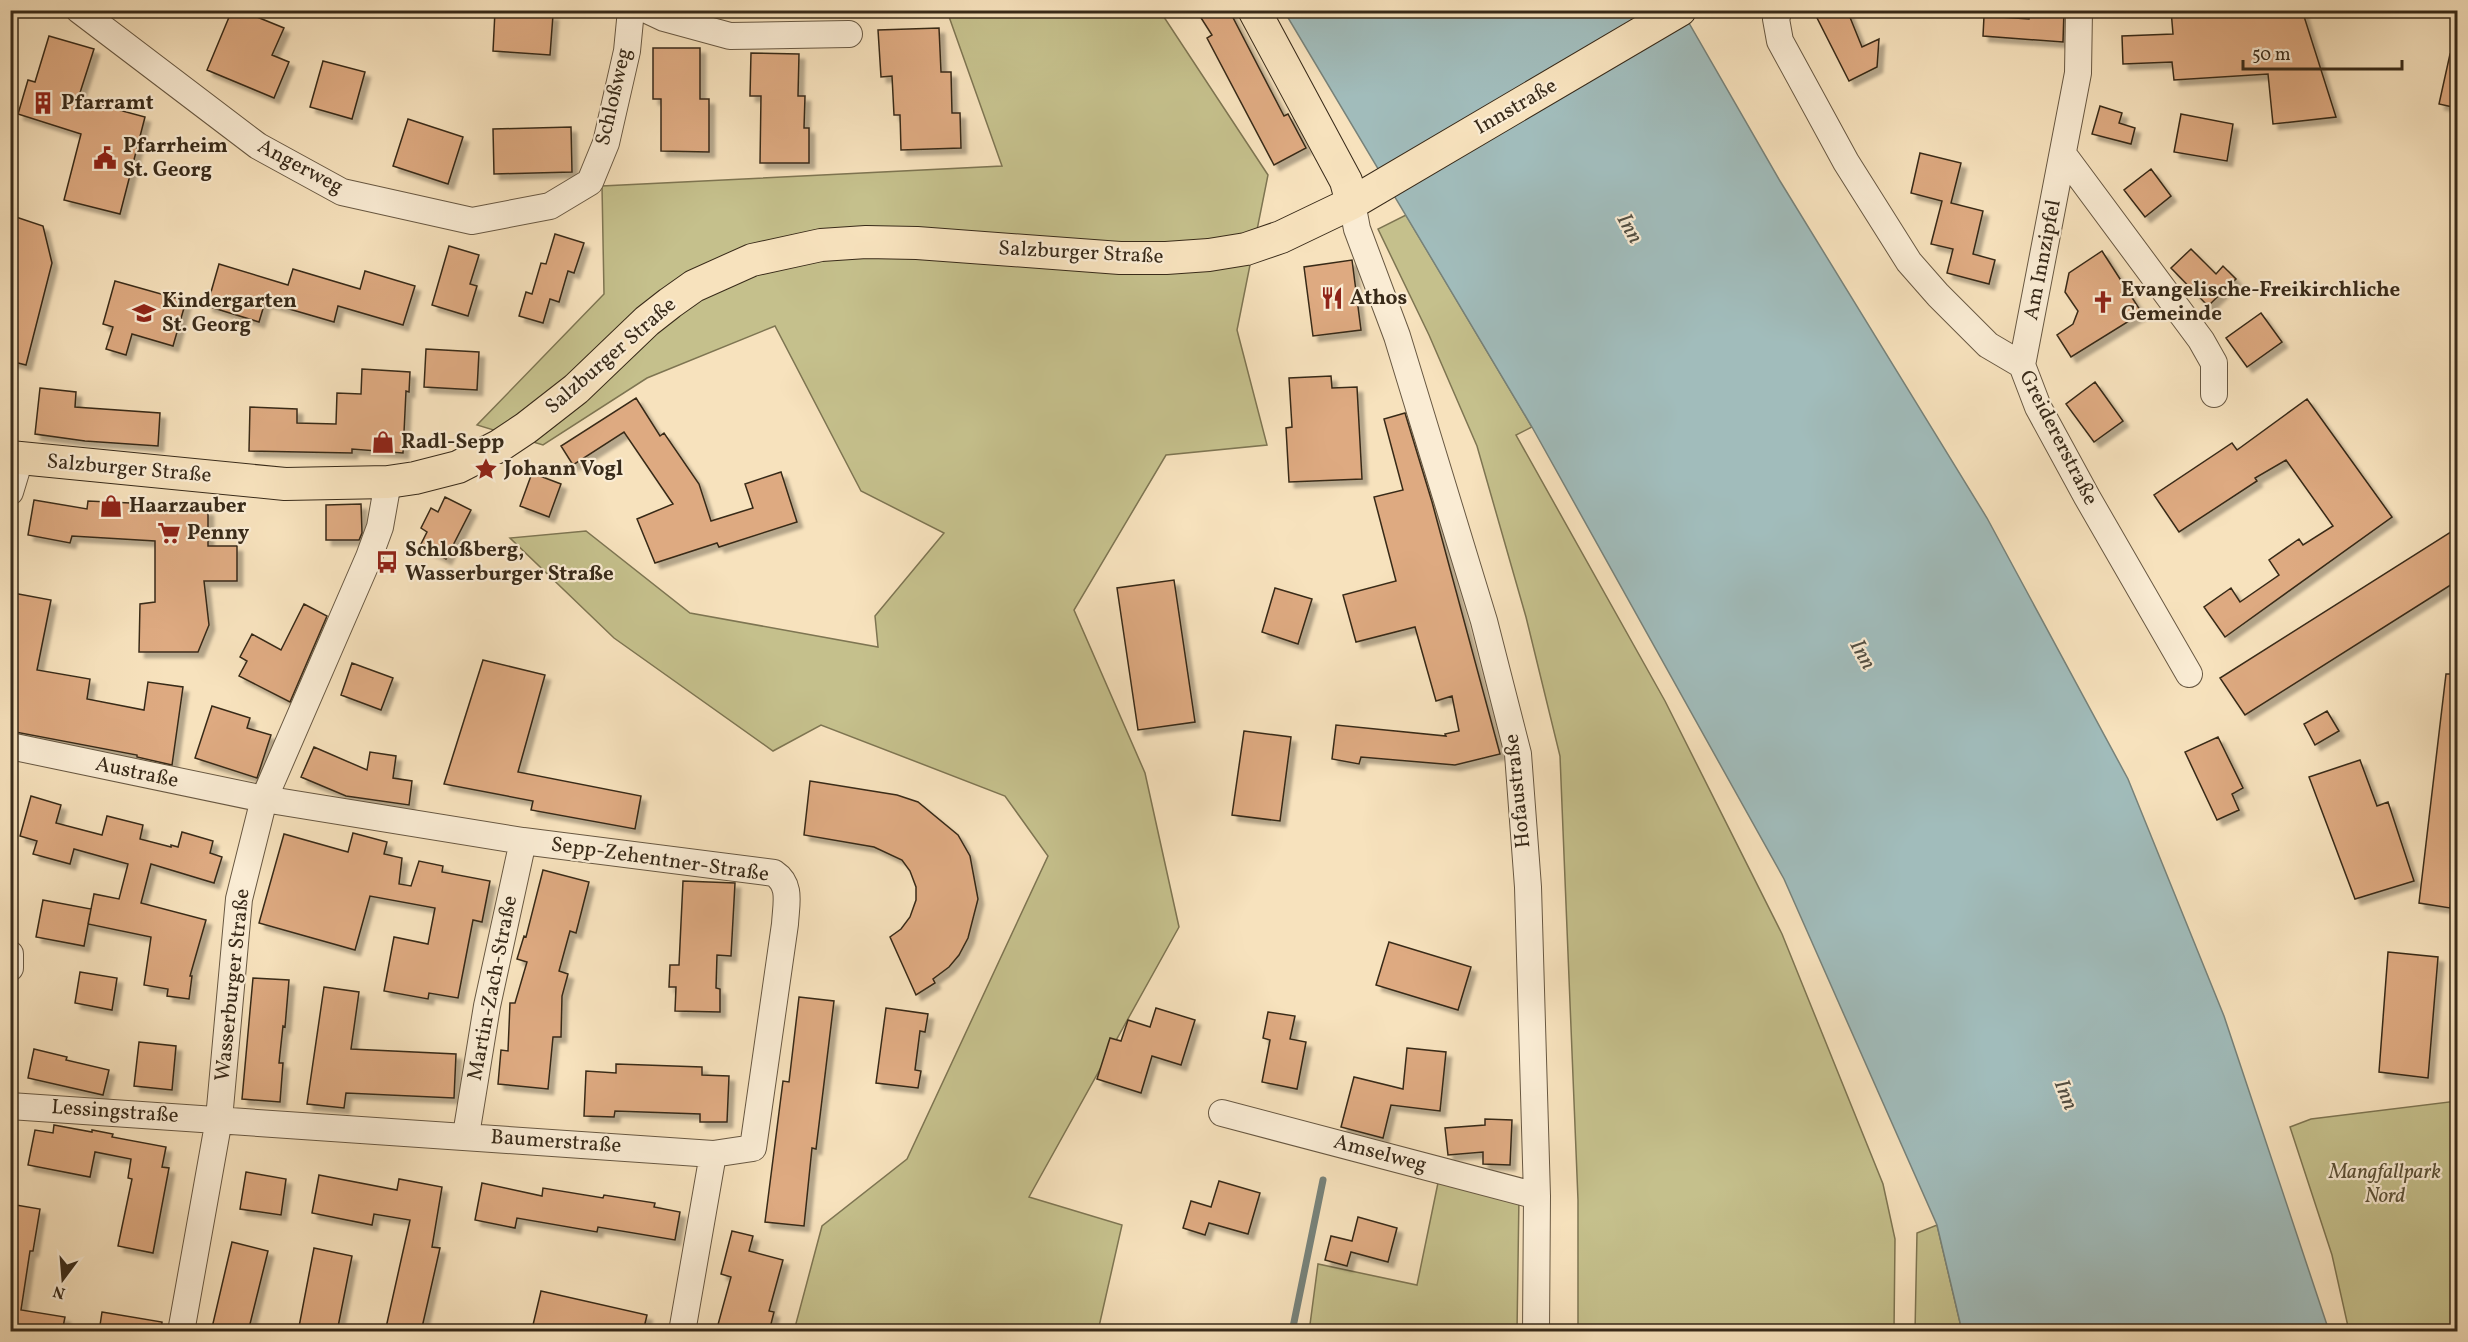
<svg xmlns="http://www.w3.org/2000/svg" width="2468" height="1342" viewBox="0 0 2468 1342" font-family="Vollkorn,serif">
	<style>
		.green { fill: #c5c08c; stroke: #7e7552; stroke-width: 1.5 }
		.water { fill: #a1bcbb; stroke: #77827a; stroke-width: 1.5 }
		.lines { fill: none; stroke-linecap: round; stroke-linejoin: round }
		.stream { stroke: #77827a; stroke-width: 7 }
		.building { fill: #deaa81; stroke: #382a19; stroke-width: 1.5; filter: url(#shadow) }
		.minor-casing { stroke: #685842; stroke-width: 28 }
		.major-casing { stroke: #382a19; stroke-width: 34 }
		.minor { stroke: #faecd4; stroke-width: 26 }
		.major { stroke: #f7e2bd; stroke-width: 32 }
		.labels { text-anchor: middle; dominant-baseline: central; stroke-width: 4.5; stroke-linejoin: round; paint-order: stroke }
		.street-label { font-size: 21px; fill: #382a19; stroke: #faecd4 }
		.poi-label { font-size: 21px; font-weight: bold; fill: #382a19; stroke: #faecd4; text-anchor: start }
		.park-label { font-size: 21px; font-style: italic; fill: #5b5036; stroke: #faecd4 }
		.water-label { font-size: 22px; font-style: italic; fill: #524e42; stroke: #faecd4 }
	</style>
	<defs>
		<filter id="shadow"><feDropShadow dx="5.5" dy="5.5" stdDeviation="1.5" flood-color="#0004"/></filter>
	</defs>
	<rect width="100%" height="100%" fill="#f7e2bd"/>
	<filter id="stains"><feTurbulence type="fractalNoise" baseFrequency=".00333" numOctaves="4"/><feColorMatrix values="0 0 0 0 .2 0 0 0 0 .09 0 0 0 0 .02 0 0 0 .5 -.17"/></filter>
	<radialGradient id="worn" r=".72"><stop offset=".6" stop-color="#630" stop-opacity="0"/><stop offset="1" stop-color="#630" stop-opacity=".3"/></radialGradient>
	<path class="green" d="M947 11H1160L1268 175 1237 330 1267 445 1166 455 1074 610 1145 773 1179 927 1029 1197 1122 1225 1098 1331H794L822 1226 907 1159 1048 856 1005 796 821 725 773 751 614 638 510 538 586 531 690 613 878 647 875 616 944 533 861 491 775 326 647 378 543 445 477 425 604 294 602 186 1002 166Z
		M1406 215 1532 427 1516 435 1665 701 1782 934 1883 1184 1895 1239 1894 1331H1578V1200L1560 756 1526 617 1477 446 1429 335 1378 229Z
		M2457 1101V1331H2349L2332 1255 2290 1127 2311 1119Z
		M1439 1178 1519 1195 1517 1331 1309 1332 1318 1264 1417 1285Z
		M1937 1225 1962 1331 1915 1332 1917 1233Z"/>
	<path class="water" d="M1284 11H1682L1780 181 1987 518 2128 779 2224 1016 2329 1331H1962L1937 1225 1784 879 1532 427Z"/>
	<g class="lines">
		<path class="stream" d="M1292 1332 1323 1180"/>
	</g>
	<path class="building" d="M232 10H240L284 28 272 55 289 62 274 98 207 70Z
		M1196 10H1229L1284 116 1288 114 1306 148 1274 165 1207 38 1212 35Z
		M1813 10H1847L1862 47 1879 39 1877 67 1849 81Z
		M2030 10H2064L2063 42 1983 36 1984 16 2029 19Z
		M2171 10H2302L2336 117 2273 124 2268 74 2174 80 2172 62 2123 64 2122 36 2173 34Z
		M495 11 553 15 550 55 493 51Z
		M939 28 941 72H951L952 113H960L961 148 901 150 900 115H894L892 76 881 77 878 30Z
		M49 36 94 49 78 99 145 117 120 214 64 200 81 134 18 114 28 80 35 82Z
		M653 48H700V99H709V152L661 151V99H653Z
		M751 53 799 54 798 96H805L804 128H809V163H760L761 96H750Z
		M2450 54 2457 55V108L2439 104Z
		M323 61 365 72 352 119 310 107Z
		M2100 106 2122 113 2119 123 2135 128 2131 144 2092 134Z
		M2181 114 2233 124 2227 161 2174 152Z
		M408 119 463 137 448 184 393 166Z
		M571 127 572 172 494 174 493 129Z
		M1920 153 1961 163 1951 203 1983 211 1973 254 1995 260 1989 284 1947 273 1953 249 1931 244 1942 201 1911 193Z
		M2151 169 2171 196 2145 217 2124 190Z
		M10 215 43 226 52 263 26 365 10 361Z
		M555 234 584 243 574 273 568 271 559 302 550 299 543 323 519 316 526 292 532 294 541 263 546 264Z
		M449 246 479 255 470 284 477 286 468 316 432 305Z
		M2191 249 2216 274 2223 266 2236 279 2208 306 2171 268Z
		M2102 251 2142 313 2071 357 2057 335 2073 324 2078 311 2065 292 2069 273Z
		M1352 260 1361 330 1313 336 1304 267Z
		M219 264 288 285 293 269 360 289 365 271 415 286 403 325 338 306 334 322 265 302 259 322 207 306Z
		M115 281 186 301 173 346 132 334 126 355 106 349 113 327 103 324Z
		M2261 313 2282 342 2247 367 2226 338Z
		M426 349 479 352 477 390 424 387Z
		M362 369 410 372 409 392 406 391 403 453 352 449V453L249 451 250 407 297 409V423L336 424 337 393 361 394Z
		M1331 376 1332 388 1357 387 1362 479 1289 482 1286 428 1292 427 1289 378Z
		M2095 382 2123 421 2094 442 2066 404Z
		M40 388 76 392 75 407 160 413 158 446 85 441 35 434Z
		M636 398 660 436 664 433 699 484 711 521 753 508 745 484 781 472 797 522 719 547 717 543 655 563 637 519 673 504 624 432 573 465 561 446Z
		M2307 399 2392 517 2225 637 2204 607 2231 588 2240 602 2279 575 2269 560 2299 539 2303 545 2333 526 2286 460 2255 478 2257 481 2179 532 2154 495 2232 443 2237 450Z
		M1405 413 1432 502 1500 754 1455 765 1361 757 1359 764 1332 759 1336 725 1446 736 1445 734 1459 731 1452 696 1436 701 1415 627 1356 642 1343 595 1396 581 1374 497 1403 490 1384 419Z
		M532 473 561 484 549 517 520 506Z
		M445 497 471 510 446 559 420 546 427 532 421 528 431 508 438 512Z
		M34 500 87 509 88 501 130 503V510H208V546H237V581H204L209 625 198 652H139L140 604 155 602V541L72 536 70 543 28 535Z
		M361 504 362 533 359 540H326V505Z
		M2457 528V581L2245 715 2220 678Z
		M1174 580 1195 722 1138 730 1117 588Z
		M1275 588 1312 599 1298 644 1262 632Z
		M13 593 51 600 37 670 90 679 87 699 144 710 148 682 183 687 172 765 137 757V755L10 731V605Z
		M304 604 327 616 290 702 239 676 247 661 240 657 252 634 281 650Z
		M483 660 545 675 518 772 641 796 635 829 531 810 533 801 444 784Z
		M352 663 393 678 381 710 341 695Z
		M2446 674H2457V853L2450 908 2419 903Z
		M212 706 250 718 247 728 271 735 257 778 195 758Z
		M2327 711 2339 731 2315 745 2304 724Z
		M1244 731 1291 737 1280 821 1232 815Z
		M2218 737 2243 788 2232 794 2239 810 2217 820 2185 752Z
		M314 747 367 770 370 752 396 756 393 778 412 781 409 805 346 796 301 777Z
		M2360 760 2377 806 2388 802 2414 881 2355 899 2309 777Z
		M810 781 897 795 918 802 958 835 970 856 978 899 968 938 959 955 949 967 933 979 935 983 916 995 890 937 901 929 910 917 916 900V887L910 871 902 860 874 847 804 835Z
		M31 796 61 805 56 823 102 835 107 816 143 825 140 839 171 847V845L178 847 182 832 213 841 210 853 222 857 214 883 151 864 141 903 206 920 190 976H192L189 999 167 996 168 989 144 985 151 937 88 924 94 894 119 899 128 864 74 849 70 864 33 854 37 841 20 836Z
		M353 833 387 842 384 854 402 858 399 884 411 886 419 861 443 866 442 872 490 881 482 922 473 920 458 998 429 993 428 999 384 991 394 937 428 944 435 908 370 896 355 950 259 923 284 834 348 852Z
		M543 870 589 882 576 933 570 931 559 971 568 974 562 996 561 1037H553L548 1089 498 1084 501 1050 508 1051 510 1003H515L527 962 517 959 524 936 526 937Z
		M683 881 735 883 731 956 717 955 716 988 720 989V1012L675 1011 676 987H669L670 965H679Z
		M43 900 91 909 84 946 36 937Z
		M1389 942 1471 967 1458 1010 1376 985Z
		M2388 952 2438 957 2428 1078 2379 1072Z
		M80 972 117 978 112 1010 75 1003Z
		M253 978 289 980 285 1027 283 1026 279 1063H283L280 1102 242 1099Z
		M324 987 359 992 351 1049 456 1054 454 1098 346 1093 344 1108 307 1104Z
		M799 997 834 1001 816 1149 812 1148 804 1226 765 1222 783 1081 789 1082Z
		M886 1008 928 1014 925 1032 920 1031 915 1070 921 1071 918 1088 876 1083Z
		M1156 1008 1195 1020 1181 1065 1152 1056 1141 1093 1097 1079 1110 1038 1121 1041 1128 1020 1150 1027Z
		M1268 1012 1295 1016 1290 1039 1306 1042 1297 1089 1262 1082 1270 1040 1263 1038Z
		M139 1042 176 1046 172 1090 134 1086Z
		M1407 1048 1446 1052 1440 1111 1391 1105 1383 1138 1341 1127 1354 1077 1403 1089Z
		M34 1049 67 1057 66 1060 109 1070 103 1095 28 1078Z
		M616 1064 702 1067V1075L729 1076 727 1122H700V1114L615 1111 614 1117 584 1116 586 1071 616 1073Z
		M1485 1119 1512 1120 1510 1165 1483 1164V1152L1448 1155 1445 1128 1485 1125Z
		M54 1125 92 1132V1130L113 1134 112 1137 166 1147 162 1167 169 1168 153 1253 118 1246 132 1179 128 1178 131 1159 95 1152 90 1177 28 1165 35 1130 53 1133Z
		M246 1172 286 1179 281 1215 240 1209Z
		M319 1175 397 1190 399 1179 442 1187 432 1247 440 1248 421 1332H385L410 1220 374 1214 372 1225 312 1213Z
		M1219 1181 1260 1193 1248 1234 1209 1223 1205 1235 1183 1228 1191 1201 1211 1207Z
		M482 1183 542 1196 543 1188 603 1198 604 1195 655 1203 654 1207 680 1212 675 1240 598 1227 597 1232 517 1218 515 1228 475 1220Z
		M10 1204 40 1209 33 1251H30L21 1310 65 1317 62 1332H14L17 1312 10 1311Z
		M1358 1217 1397 1228 1388 1262 1351 1252 1347 1266 1325 1260 1331 1236 1352 1241Z
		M732 1231 753 1236 749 1251 783 1260 769 1311 774 1312 769 1332H716L731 1277 721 1274Z
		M232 1242 268 1251 250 1324 248 1332H211Z
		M314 1248 352 1256 337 1332H298Z
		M541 1291 647 1315 643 1332H563L533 1325Z
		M102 1312 162 1322 161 1332H99Z"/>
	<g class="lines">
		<g class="minor-casing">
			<path id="minor" d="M79 10 258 146 342 192 472 221 550 206 590 182 606 143 627 51 631 10
				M647 10 664 18 730 36 849 34
				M1779 10 1776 19 1780 41 1846 162 1909 262 1938 295 1988 345 2022 365 2038 407 2087 497 2189 674
				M2063 154 2201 340 2214 363V394
				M1352 203 1357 229 1397 336 1484 621 1518 754 1528 887 1537 1196 1536 1332
				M2022 365 2078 73 2079 10
				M10 492 20 459
				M10 746 264 799 523 841 774 873C792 885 786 904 785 924L753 1148 713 1154 10 1106
				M10 954V968
				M1222 1113 1537 1196
				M466 1135 487 1006 523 841
				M181 1332 219 1119 239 899 264 799 369 557 380 527 388 482
				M682 1332 713 1154"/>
		</g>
		<g class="major-casing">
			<path id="major" d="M1254 10 1346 181 1352 203
				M10 457 285 484 388 482 415 478 458 467 499 446 526 428 576 389 647 321 670 303 694 286 752 260 821 245 866 242 917 243 1120 258H1166L1209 255 1246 249 1281 237 1352 203 1680 10"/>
		</g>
		<use href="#minor" class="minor"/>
		<use href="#major" class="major"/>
	</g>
	<defs>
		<g id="building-bare" transform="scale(1.8)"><path d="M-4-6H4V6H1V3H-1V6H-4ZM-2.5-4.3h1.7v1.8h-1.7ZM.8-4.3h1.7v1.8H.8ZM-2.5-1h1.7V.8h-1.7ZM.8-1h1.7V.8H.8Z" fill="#8f2418" stroke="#faecd4" stroke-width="2.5" paint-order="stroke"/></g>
		<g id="civic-bare" transform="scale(1.8)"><path d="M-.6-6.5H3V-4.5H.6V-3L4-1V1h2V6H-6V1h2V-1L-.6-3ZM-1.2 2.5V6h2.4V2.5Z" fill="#8f2418" stroke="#faecd4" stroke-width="2.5" paint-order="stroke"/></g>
		<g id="restaurant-bare" transform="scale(1.8)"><path d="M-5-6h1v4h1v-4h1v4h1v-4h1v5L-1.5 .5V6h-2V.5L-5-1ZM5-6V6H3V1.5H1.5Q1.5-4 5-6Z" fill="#8f2418" stroke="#faecd4" stroke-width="2.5" paint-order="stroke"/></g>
		<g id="church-bare" transform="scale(1.8)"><path d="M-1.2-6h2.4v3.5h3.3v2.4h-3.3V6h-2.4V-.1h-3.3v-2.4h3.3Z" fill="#8f2418" stroke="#faecd4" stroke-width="2.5" paint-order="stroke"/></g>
		<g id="school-bare" transform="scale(1.8)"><path d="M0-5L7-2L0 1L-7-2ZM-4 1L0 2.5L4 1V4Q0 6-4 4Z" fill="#8f2418" stroke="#faecd4" stroke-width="2.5" paint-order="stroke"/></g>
		<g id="shop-bare" transform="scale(1.8)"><path d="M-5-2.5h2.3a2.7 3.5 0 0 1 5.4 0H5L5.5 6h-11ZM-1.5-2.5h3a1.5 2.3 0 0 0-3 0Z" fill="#8f2418" stroke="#faecd4" stroke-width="2.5" paint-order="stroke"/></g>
		<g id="sight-bare" transform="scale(1.8)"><path d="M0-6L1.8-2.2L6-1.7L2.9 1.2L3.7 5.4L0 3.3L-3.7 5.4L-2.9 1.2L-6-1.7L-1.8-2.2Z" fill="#8f2418" stroke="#faecd4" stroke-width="2.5" paint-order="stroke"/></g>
		<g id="supermarket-bare" transform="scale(1.8)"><path d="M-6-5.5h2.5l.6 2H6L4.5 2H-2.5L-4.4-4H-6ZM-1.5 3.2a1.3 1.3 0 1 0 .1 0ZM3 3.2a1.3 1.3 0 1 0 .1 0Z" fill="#8f2418" stroke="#faecd4" stroke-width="2.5" paint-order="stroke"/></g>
		<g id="bus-bare" transform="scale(1.8)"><path d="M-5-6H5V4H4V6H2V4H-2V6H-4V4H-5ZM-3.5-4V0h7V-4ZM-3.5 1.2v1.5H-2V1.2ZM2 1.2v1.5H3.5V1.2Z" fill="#8f2418" stroke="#faecd4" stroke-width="2.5" paint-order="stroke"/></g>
	</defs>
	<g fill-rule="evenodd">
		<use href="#building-bare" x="43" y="103"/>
		<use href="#civic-bare" x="105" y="158"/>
		<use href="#restaurant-bare" x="1332" y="298"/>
		<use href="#church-bare" x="2103" y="302"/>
		<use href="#school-bare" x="144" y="313"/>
		<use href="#shop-bare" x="383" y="442"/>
		<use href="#sight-bare" x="486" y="469"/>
		<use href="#shop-bare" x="111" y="506"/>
		<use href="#supermarket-bare" x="169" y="533"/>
		<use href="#bus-bare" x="387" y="562"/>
	</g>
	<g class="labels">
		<g class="street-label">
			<text transform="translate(614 97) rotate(-77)">Schloßweg</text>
			<text transform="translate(1516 107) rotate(-30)">Innstraße</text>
			<text transform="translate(300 167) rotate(28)">Angerweg</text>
			<text transform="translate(1081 253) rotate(3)">Salzburger Straße</text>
			<text transform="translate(2043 260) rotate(-79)">Am Innzipfel</text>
			<text transform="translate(611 356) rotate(-41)">Salzburger Straße</text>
			<text transform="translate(2058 438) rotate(63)">Greidererstraße</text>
			<text transform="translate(129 469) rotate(5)">Salzburger Straße</text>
			<text transform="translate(137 773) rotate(12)">Austraße</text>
			<text transform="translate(1518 791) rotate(-96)">Hofaustraße</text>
			<text transform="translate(660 860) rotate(8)">Sepp-Zehentner-Straße</text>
			<text transform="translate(233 985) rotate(-84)">Wasserburger Straße</text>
			<text transform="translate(493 988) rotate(-79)">Martin-Zach-Straße</text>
			<text transform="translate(115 1112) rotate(4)">Lessingstraße</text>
			<text transform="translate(556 1142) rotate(4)">Baumerstraße</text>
			<text transform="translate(1380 1154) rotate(15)">Amselweg</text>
		</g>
		<g class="poi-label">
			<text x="61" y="103">Pfarramt</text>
			<text x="123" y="146">Pfarrheim<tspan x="123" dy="24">St. Georg</tspan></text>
			<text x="2121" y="290">Evangelische-Freikirchliche<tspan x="2121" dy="24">Gemeinde</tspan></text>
			<text x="1350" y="298">Athos</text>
			<text x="162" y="301">Kindergarten<tspan x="162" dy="24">St. Georg</tspan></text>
			<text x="401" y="442">Radl-Sepp</text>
			<text x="504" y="469">Johann Vogl</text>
			<text x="129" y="506">Haarzauber</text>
			<text x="187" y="533">Penny</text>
			<text x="405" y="550">Schloßberg,<tspan x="405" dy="24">Wasserburger Straße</tspan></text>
		</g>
		<g class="park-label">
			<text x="2385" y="1172">Mangfallpark<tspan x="2385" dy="24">Nord</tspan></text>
		</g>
		<g class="water-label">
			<text transform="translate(1629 229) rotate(61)">Inn</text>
			<text transform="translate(1862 655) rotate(61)">Inn</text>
			<text transform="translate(2065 1095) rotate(68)">Inn</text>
		</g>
	</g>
	<rect width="2468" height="1342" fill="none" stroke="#f7e2bd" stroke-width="36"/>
	<rect x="12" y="12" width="2444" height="1318" fill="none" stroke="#382a19" stroke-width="3"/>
	<rect x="18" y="18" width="2432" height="1306" fill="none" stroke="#382a19" stroke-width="1.5"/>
	<g transform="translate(63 1279) rotate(196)" stroke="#faecd4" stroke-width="4.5" paint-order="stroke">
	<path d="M0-4.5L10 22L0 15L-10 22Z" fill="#382a19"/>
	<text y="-9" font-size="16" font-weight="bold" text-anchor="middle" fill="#382a19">N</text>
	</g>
	<path d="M2243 60v9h159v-9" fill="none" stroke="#382a19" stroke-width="3"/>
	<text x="2252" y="60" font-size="18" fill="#382a19" stroke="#faecd4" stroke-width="4.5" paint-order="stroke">50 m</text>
	<rect width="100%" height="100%" filter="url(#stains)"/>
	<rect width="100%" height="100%" fill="url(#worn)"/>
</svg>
